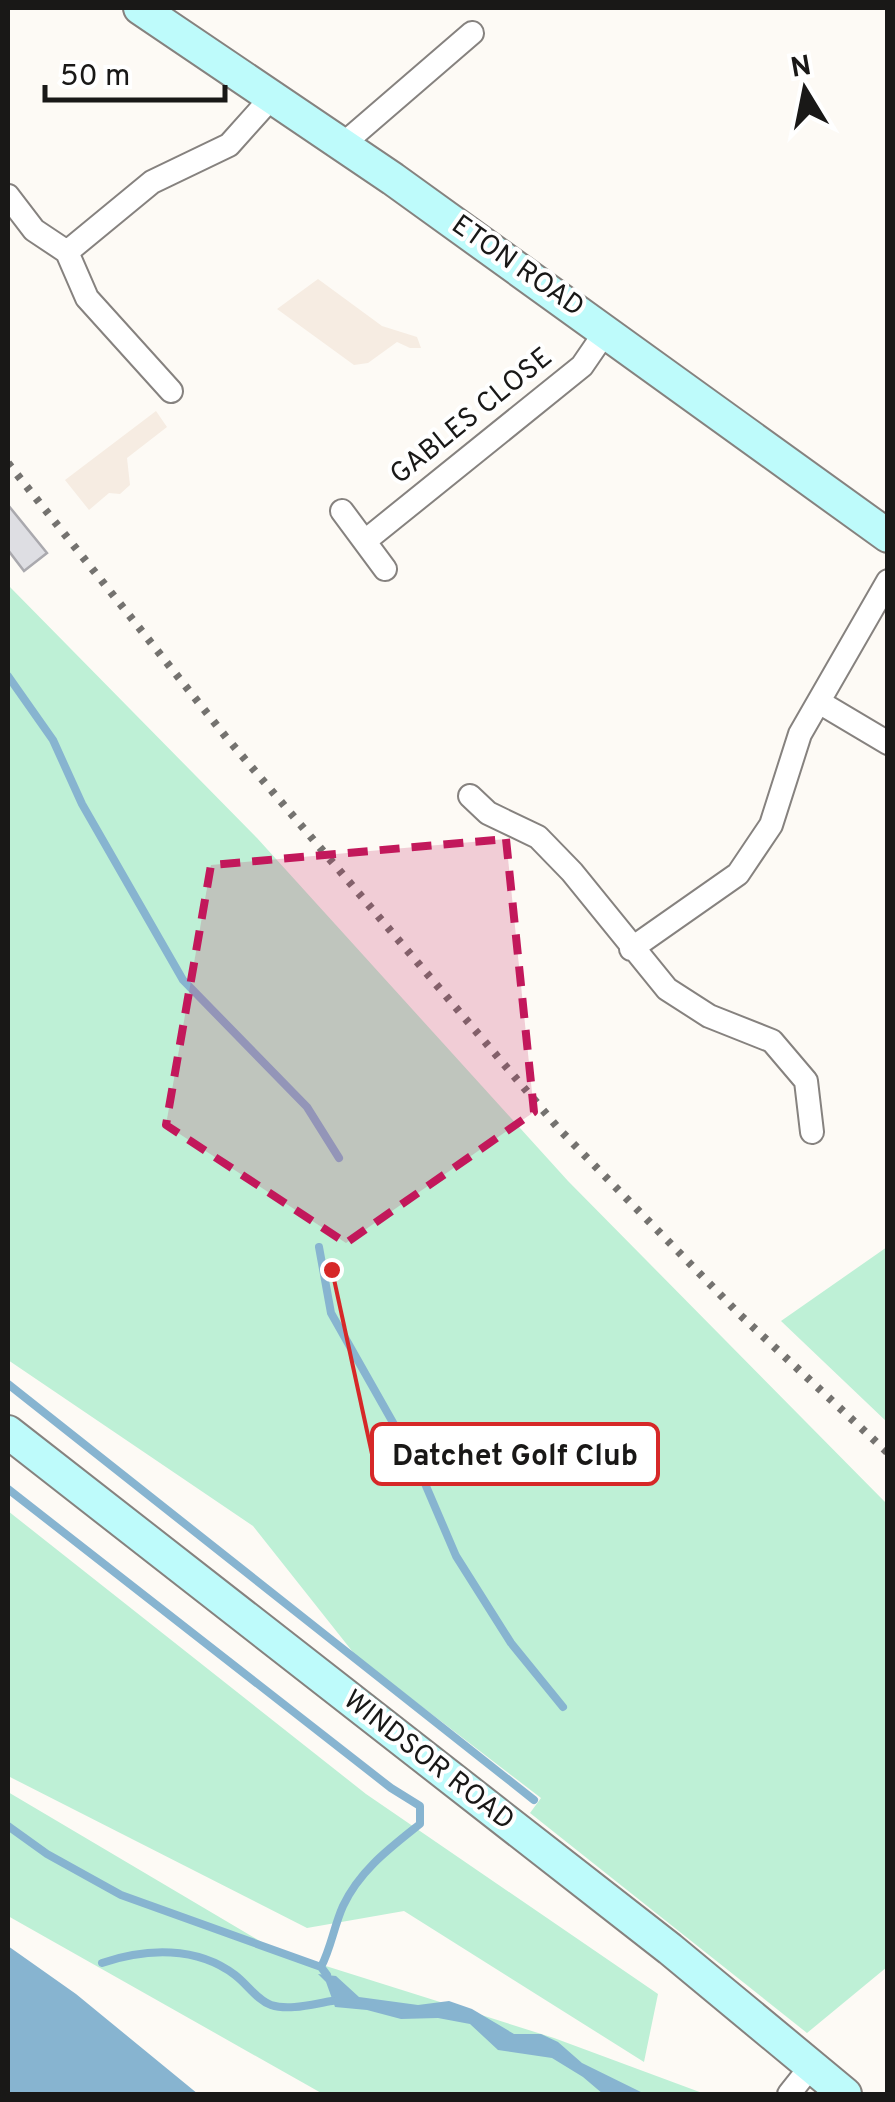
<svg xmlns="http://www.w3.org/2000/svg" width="895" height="2102" viewBox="0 0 895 2102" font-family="Overpass,sans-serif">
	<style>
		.built { fill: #f6ece2 }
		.green { fill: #bef0d6 }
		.water { fill: #87b4d0 }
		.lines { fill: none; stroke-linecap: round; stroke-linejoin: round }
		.stream { stroke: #87b4d0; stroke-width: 8 }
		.building { fill: #dedee3; stroke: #aaa9ae; stroke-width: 2.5 }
		.street-casing { stroke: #86827f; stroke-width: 26 }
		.secondary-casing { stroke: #86827f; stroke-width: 36 }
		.street { stroke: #fff; stroke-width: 22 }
		.secondary { stroke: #befbfb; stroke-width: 32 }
		.rail { stroke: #74726f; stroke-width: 8; stroke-dasharray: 5 10; stroke-linecap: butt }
		.marked { fill: #c2185b; fill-opacity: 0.2; stroke: #c2185b; stroke-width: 8; stroke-dasharray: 20 12; stroke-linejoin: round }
		.labels { text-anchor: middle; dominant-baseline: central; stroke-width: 8; stroke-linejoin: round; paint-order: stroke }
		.street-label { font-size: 28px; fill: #191817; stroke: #fff }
		.leader { fill: none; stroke: #d62828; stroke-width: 4 }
		.callout-dot { fill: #d62828; stroke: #fff; stroke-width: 4 }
		.callout { fill: #fff; stroke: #d62828; stroke-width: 4 }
		.callout-label { font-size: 30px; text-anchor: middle; font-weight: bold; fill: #191817 }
	</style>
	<rect width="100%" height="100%" fill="#fdfaf5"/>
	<path class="built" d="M318 279 382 326 417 337 421 348H410L397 342 368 363 354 365 277 309Z
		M156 411 167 427 127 458 130 485 120 494 109 493 89 510 65 480Z"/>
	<path class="green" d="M8 585 257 838 568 1181 887 1504V1967L807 2033 530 1813 541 1798 356 1656 253 1526 8 1360Z
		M887 1247V1422L781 1321Z
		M8 1511 366 1794 658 1994 644 2062 404 1911 307 1928 8 1776Z
		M8 1792 275 1950 554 2038 705 2094H323L8 1916Z"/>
	<path class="water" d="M8 1946 76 1994 198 2094H8Z
		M318 1974 336 1976 359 1997 418 2005 449 2001 472 2009 514 2034H541L558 2042 582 2063 645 2094H603L583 2077 552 2058 498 2050 470 2024 438 2018 401 2019 367 2010 335 2007 326 1982Z"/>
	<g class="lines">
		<path class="stream" d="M8 676 53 740 82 804 183 980 307 1107 339 1158
			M319 1247 331 1313 417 1465 456 1556 511 1643 563 1707
			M8 1384 534 1800
			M8 1489 391 1788 420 1806V1824C390 1848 360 1870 343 1906 334 1926 331 1948 321 1967
			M8 1826 47 1854 121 1895 321 1967 327 1975
			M102 1963C146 1948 197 1946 235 1975 247 1984 257 2000 271 2005 289 2011 313 2004 332 2001"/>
	</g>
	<path class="building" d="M8 505 47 553 24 571 8 550Z"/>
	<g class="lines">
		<g class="street-casing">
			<path id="street" d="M341 146 472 33
				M8 196 34 230 67 252 87 298 171 391
				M67 252 152 182 229 145 272 97
				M342 511 385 569
				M365 541 582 366 606 331
				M819 702 888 743
				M470 796 488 813 538 837 572 872 667 989 709 1016 772 1041 806 1081 812 1132
				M631 949 738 874 771 825 800 734 888 581
				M789 2094 812 2065"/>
		</g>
		<g class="secondary-casing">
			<path id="secondary" d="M140 8 393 179 888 536
				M8 1432 670 1949 845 2094"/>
		</g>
		<use href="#street" class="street"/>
		<use href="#secondary" class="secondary"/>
		<path class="rail" d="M8 463 226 737 559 1129 739 1314 888 1453"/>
	</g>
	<path class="marked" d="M506 839 534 1112 346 1243 166 1125 211 865Z"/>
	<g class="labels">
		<g class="street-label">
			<text transform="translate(517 267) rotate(35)">ETON ROAD</text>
			<text transform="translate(472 417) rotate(-39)">GABLES CLOSE</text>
			<text transform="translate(428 1761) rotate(38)">WINDSOR ROAD</text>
		</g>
	</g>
	<path class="leader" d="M332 1270L372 1454"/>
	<circle class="callout-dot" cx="332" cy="1270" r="10"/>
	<rect class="callout" x="372" y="1424" width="286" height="60" rx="10"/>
	<g class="callout-label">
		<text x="515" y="1465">Datchet Golf Club</text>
	</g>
	<rect width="895" height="2102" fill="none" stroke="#191817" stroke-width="20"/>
	<g transform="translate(805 90) rotate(350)" stroke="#ffffff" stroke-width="8" paint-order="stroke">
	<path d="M0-8L18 38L0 25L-18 38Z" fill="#191817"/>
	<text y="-15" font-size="28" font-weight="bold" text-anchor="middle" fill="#191817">N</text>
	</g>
	<path d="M45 85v15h180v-15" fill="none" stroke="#191817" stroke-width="5"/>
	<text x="60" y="85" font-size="30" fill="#191817" stroke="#ffffff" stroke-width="8" paint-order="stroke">50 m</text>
</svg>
